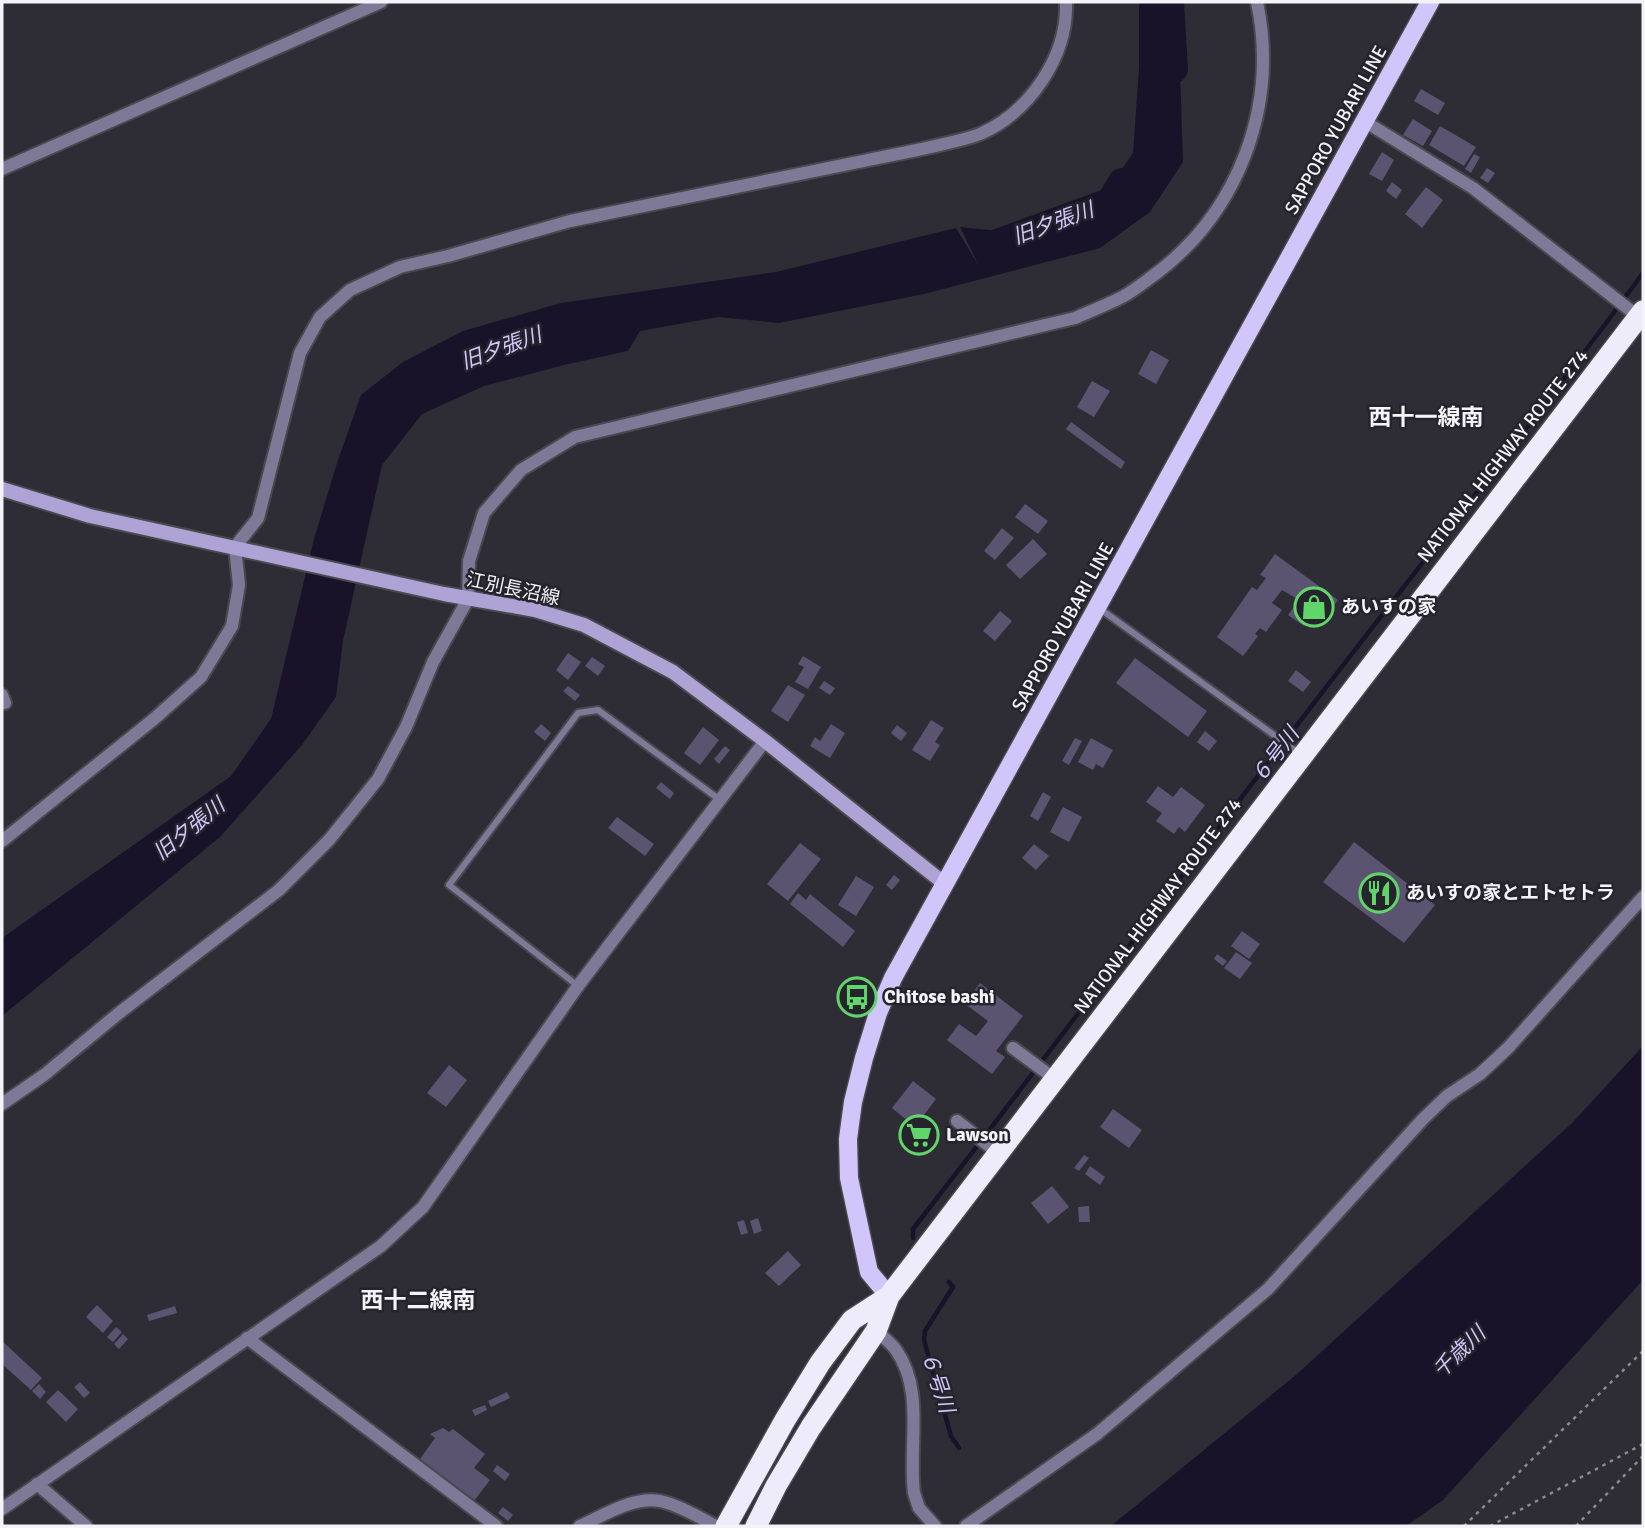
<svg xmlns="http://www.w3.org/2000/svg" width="1645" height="1528" viewBox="0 0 1645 1528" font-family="Signika,'Noto Sans JP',sans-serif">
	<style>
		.water { fill: #19132a }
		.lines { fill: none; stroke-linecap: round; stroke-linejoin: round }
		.stream { stroke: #19132a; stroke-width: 4.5 }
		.river { stroke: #19132a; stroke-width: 28 }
		.building { fill: #5a5470 }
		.lane-casing { stroke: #4a4950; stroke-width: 10 }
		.street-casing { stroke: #4a4950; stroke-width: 16 }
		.secondary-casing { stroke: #4a4950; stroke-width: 18 }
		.primary-casing { stroke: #4a4950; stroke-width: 21 }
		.highway-casing { stroke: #4a4950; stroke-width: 24 }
		.path { stroke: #8b8a91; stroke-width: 2.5; stroke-dasharray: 3.5 5; stroke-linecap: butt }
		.lane { stroke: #7f7998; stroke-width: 6 }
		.street { stroke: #7f7998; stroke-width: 12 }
		.secondary { stroke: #aea3d4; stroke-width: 14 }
		.primary { stroke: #d1c6f9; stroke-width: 18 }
		.highway { stroke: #eeebfb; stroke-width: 21 }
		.labels { text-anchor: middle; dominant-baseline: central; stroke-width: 5; stroke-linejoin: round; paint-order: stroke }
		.street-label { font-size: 19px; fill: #f4f3f8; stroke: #25232b }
		.poi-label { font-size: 19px; font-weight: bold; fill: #f4f3f8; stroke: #25232b; text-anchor: start }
		.water-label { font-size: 21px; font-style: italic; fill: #d2c7fc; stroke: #25232b }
		.quarter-label { font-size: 23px; font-weight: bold; fill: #f4f3f8; stroke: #25232b }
	</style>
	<rect width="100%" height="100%" fill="#2e2d35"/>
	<path class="water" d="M1139 2H1165L1180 69 1183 162 1150 212 1100 248 924 294 779 323 718 317 640 331 628 351 564 365 484 386 422 414 382 465 343 641 336 697 302 745 220 837 2 1016V938L231 776 271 719 314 539 337 463 361 395 403 362 463 331 561 303 776 272 956 228 979 266 960 227 1048 236 1086 221 1133 153 1139 68Z
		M1643 1046V1280L1443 1500 1406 1526H1111L1297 1374 1572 1123Z"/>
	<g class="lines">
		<path class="stream" d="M913 1238V1229C1042 1064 1166 895 1294 729 1410 577 1530 428 1643 273
			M949 1282 953 1287 925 1331 924 1340 951 1436 959 1448"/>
		<path class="river" d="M1170 2 1174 69
			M989 246 1110 202 1122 182"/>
	</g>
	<path class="building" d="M1421 89 1445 103 1438 115 1414 101Z
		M1413 119 1432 131 1423 146 1403 135Z
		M1440 126 1476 147 1464 166 1429 145Z
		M1382 152 1394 160 1382 181 1369 174Z
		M1474 154 1480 157 1471 173 1465 169Z
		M1487 168 1495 173 1488 183 1480 178Z
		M1392 182 1402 190 1396 199 1386 191Z
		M1426 187 1443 200 1422 228 1405 214Z
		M1151 350 1169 360 1156 384 1138 374Z
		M1092 381 1110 391 1094 417 1077 407Z
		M1071 422 1125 462 1121 469 1066 429Z
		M1025 504 1048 521 1038 534 1015 517Z
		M1002 528 1014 538 995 560 984 551Z
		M1033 539 1047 554 1020 579 1006 565Z
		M1275 554 1338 600 1324 619 1314 612 1304 626 1288 615 1299 600 1282 590 1272 603 1282 610 1266 632 1260 628 1255 634 1258 636 1243 656 1217 637 1252 587 1257 590 1266 578 1260 575Z
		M1000 611 1012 621 995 641 983 631Z
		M568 653 581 662 568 680 556 670Z
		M803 656 821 667 808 689 795 682 804 667 798 664Z
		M592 657 605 666 598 676 585 666Z
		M1135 658 1207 711 1188 737 1116 683Z
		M1296 670 1311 682 1303 692 1288 681Z
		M824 681 835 688 830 695 819 688Z
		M788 685 805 695 788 722 771 711Z
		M568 686 580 695 575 701 563 691Z
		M931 720 944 728 935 742 940 745 930 761 912 750Z
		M541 724 551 733 545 741 534 732Z
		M831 724 845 733 830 758 810 746 815 737 820 741Z
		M897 725 907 733 901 741 891 733Z
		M703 727 719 740 700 765 684 753Z
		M1205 731 1217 741 1209 751 1197 742Z
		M1075 738 1082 741 1069 765 1062 761Z
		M1091 738 1113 750 1103 768 1096 764 1093 770 1078 762Z
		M725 746 730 750 719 764 714 759Z
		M661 782 674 793 670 799 656 788Z
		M1158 786 1173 797 1181 787 1205 805 1185 832 1179 827 1174 834 1156 821 1162 813 1146 802Z
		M1043 792 1051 797 1038 821 1030 816Z
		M1063 807 1082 817 1069 842 1050 832Z
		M617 817 654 844 645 856 608 828Z
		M1354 842 1435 905 1404 943 1323 882Z
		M800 843 821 859 788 901 767 884Z
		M1034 844 1049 856 1036 870 1022 858Z
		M894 875 900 880 892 890 886 885Z
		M856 876 874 887 856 916 838 905Z
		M798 893 806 900 810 894 855 931 843 947 790 904Z
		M1242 931 1260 944 1249 959 1231 946Z
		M1236 952 1252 963 1240 979 1224 968Z
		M1217 954 1227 961 1223 966 1214 959Z
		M980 983 1023 1016 996 1051 1005 1057 992 1074 947 1040 959 1024 976 1036 988 1021 965 1004Z
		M449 1065 467 1080 446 1107 427 1093Z
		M913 1081 936 1099 915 1127 892 1108Z
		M1113 1109 1142 1130 1129 1148 1100 1127Z
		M1084 1155 1089 1158 1079 1171 1074 1168Z
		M1090 1166 1105 1177 1100 1185 1085 1174Z
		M1052 1186 1069 1207 1048 1224 1031 1203Z
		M1089 1206 1090 1222H1079L1078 1207Z
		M758 1218 762 1231 754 1234 750 1221Z
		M744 1220 748 1233 741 1235 737 1222Z
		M788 1251 801 1265 779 1286 765 1273Z
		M97 1305 113 1321 103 1333 86 1317Z
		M175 1306 177 1313 149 1321 147 1315Z
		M116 1327 122 1332 113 1342 107 1337Z
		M123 1334 128 1339 119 1349 114 1344Z
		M2 1341 42 1378 31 1390 2 1364Z
		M80 1382 90 1393 84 1398 74 1387Z
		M39 1384 46 1392 40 1399 32 1391Z
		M58 1390 78 1409 66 1422 46 1402Z
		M507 1392 510 1398 491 1407 488 1401Z
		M485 1405 487 1410 475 1416 472 1410Z
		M443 1428 449 1432 453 1429 485 1454 474 1468 490 1480 474 1501 420 1459 435 1438 430 1434Z
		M497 1465 510 1474 505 1481 493 1471Z
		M503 1507 513 1515 508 1521 498 1513Z"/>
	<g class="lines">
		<g class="lane-casing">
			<path id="lane" d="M1099 608 1300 754
				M578 986 449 885 578 713 598 710 720 800"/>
		</g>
		<g class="street-casing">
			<path id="street" d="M1364 121 1473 188 1639 317
				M2 169 381 2
				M2 695 5 703
				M2 841 154 719 201 677 232 626 239 585 235 547 258 518 300 353 320 317 350 290 400 267 448 256 570 221 922 149C941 144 962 141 980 134 1030 112 1068 56 1066 2
				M1013 1048 1055 1079
				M2 1104 44 1075 119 1013 279 890 329 840 378 779 406 727 433 662 468 599 469 561 484 513 521 470 575 437 1075 318C1091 311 1109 304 1124 296 1133 291 1142 284 1150 278 1238 215 1279 107 1257 2
				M957 1121 998 1153
				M876 1331C883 1337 891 1343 896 1350 925 1391 908 1446 914 1493L919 1508 935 1526
				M247 1338 496 1526
				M37 1484 86 1526
				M2 1509 381 1246 423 1207 578 986 765 741
				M580 1526C603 1516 633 1496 660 1501 679 1505 698 1517 716 1526
				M966 1526 1097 1434 1268 1289 1423 1119 1447 1096 1480 1074 1508 1048 1643 897"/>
		</g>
		<g class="secondary-casing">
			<path id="secondary" d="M2 489 90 516 444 594 535 610 584 625 673 672 765 741 945 884"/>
		</g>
		<g class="primary-casing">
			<path id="primary" d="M889 1296 869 1272 849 1178 848 1139 853 1102 864 1058 878 1013 893 978 1430 2"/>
		</g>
		<g class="highway-casing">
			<path id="highway" d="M726 1526 785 1420 820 1363 852 1320 889 1296
				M756 1526 776 1486 811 1427 876 1331 889 1296 1643 311"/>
		</g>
		<path class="path" d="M1464 1526 1643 1351
			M1490 1526 1643 1444
			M1576 1526 1643 1456"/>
		<use href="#lane" class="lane"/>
		<use href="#street" class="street"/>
		<use href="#secondary" class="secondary"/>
		<use href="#primary" class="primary"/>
		<use href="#highway" class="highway"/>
	</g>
	<defs>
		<g id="shop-ring" transform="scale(2.0125)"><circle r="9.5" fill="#25232b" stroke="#61d46a" stroke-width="1.5"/><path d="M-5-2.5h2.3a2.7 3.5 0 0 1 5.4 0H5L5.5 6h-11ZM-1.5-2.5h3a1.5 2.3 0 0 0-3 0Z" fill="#61d46a"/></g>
		<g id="restaurant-ring" transform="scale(2.0125)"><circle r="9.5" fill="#25232b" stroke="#61d46a" stroke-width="1.5"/><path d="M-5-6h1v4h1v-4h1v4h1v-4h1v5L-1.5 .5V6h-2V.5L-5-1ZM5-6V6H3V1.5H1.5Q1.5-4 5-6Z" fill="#61d46a"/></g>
		<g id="bus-ring" transform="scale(2.0125)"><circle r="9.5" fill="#25232b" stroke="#61d46a" stroke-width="1.5"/><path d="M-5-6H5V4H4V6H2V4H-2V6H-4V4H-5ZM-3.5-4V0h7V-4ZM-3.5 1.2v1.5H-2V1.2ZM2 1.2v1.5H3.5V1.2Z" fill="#61d46a"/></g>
		<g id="supermarket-ring" transform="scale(2.0125)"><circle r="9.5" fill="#25232b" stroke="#61d46a" stroke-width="1.5"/><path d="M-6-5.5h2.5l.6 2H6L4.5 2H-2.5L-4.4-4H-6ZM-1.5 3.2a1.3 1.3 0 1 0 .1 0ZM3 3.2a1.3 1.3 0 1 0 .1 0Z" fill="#61d46a"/></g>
	</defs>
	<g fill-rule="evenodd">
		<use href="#shop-ring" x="1314" y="607"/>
		<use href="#restaurant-ring" x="1379" y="893"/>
		<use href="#bus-ring" x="857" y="997"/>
		<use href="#supermarket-ring" x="919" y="1135"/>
	</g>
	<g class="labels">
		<g class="street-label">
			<text transform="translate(1336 130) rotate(-61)">SAPPORO YUBARI LINE</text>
			<text transform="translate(1503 456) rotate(-52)">NATIONAL HIGHWAY ROUTE 274</text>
			<text transform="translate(513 589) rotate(12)">江別長沼線</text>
			<text transform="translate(1063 627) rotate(-61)">SAPPORO YUBARI LINE</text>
			<text transform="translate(1158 906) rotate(-53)">NATIONAL HIGHWAY ROUTE 274</text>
		</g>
		<g class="poi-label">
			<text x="1341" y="607">あいすの家</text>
			<text x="1406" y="893">あいすの家とエトセトラ</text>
			<text x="884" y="997">Chitose bashi</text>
			<text x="946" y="1135">Lawson</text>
		</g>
		<g class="water-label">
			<text transform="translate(1053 223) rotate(-20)">旧夕張川</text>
			<text transform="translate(501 348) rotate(-20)">旧夕張川</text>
			<text transform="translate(1275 755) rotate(-53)">６号川</text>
			<text transform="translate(189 829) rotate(-39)">旧夕張川</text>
			<text transform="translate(1459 1352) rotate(-44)">千歳川</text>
			<text transform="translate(938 1382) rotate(72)">６号川</text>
		</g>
		<g class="quarter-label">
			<text x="1426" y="417">西十一線南</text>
			<text x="418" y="1300">西十二線南</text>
		</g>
	</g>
	<rect width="1645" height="1528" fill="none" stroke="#f4f3f8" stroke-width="7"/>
</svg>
